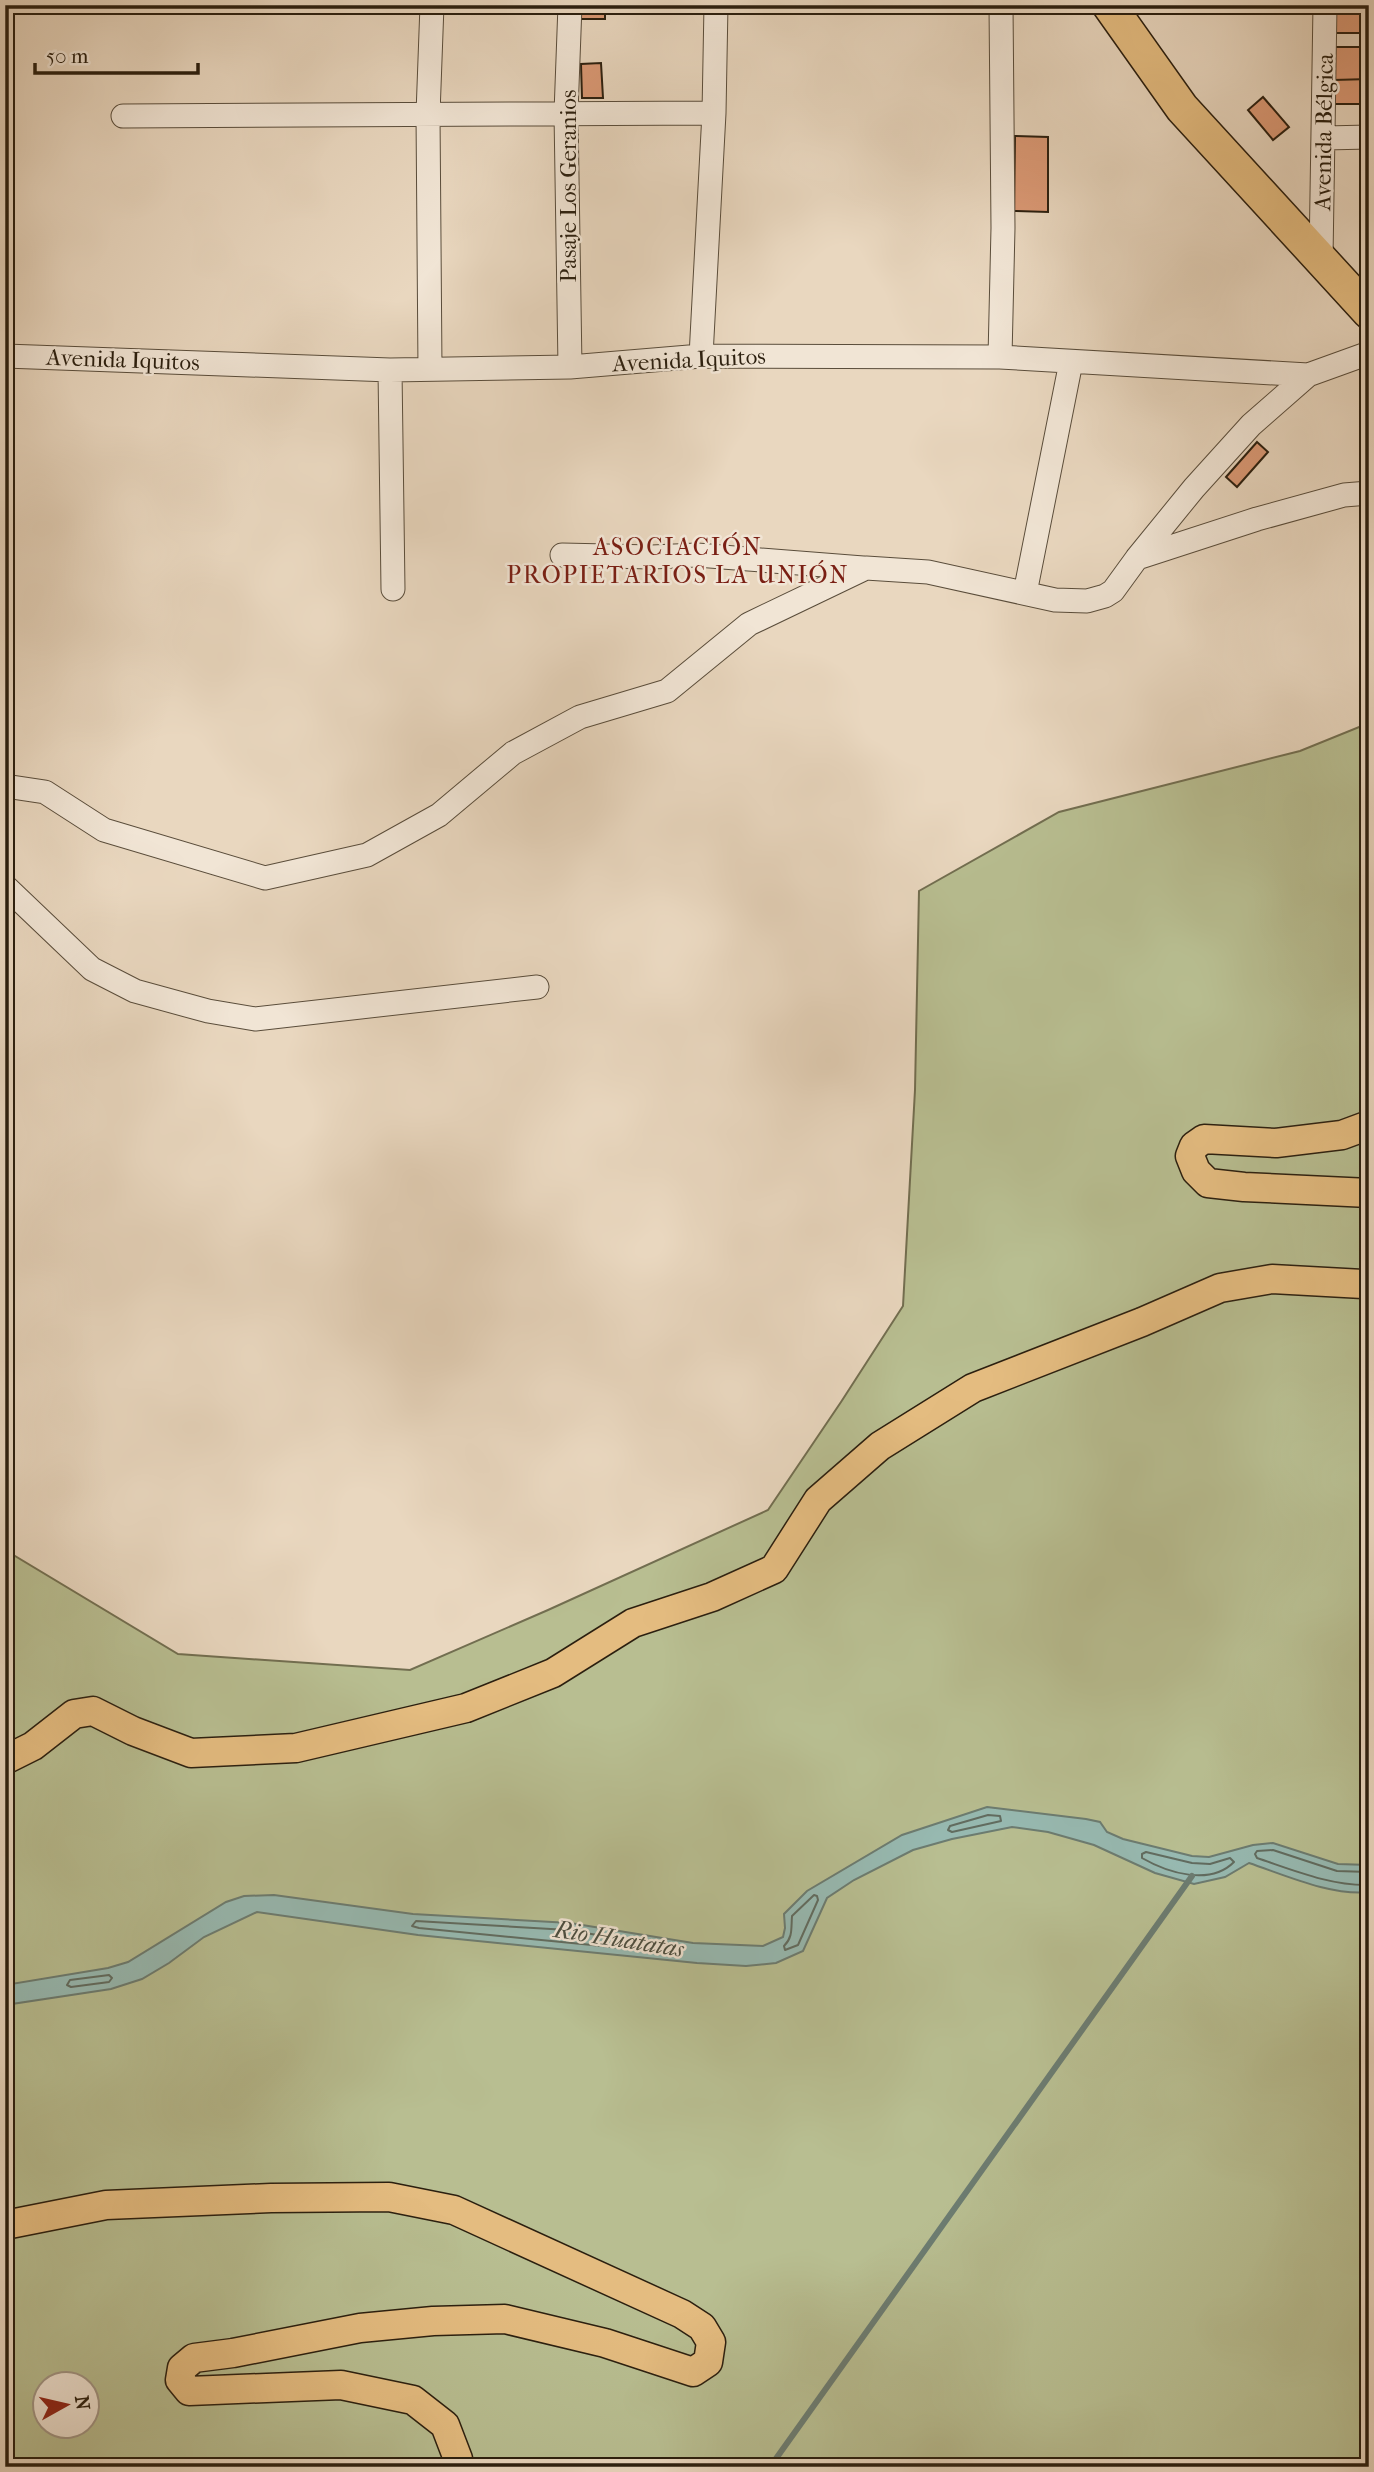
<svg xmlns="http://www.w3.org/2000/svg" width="1374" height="2472" viewBox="0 0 1374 2472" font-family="'IM FELL French Canon',serif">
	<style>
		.green { fill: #b8be91; stroke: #726e50; stroke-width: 2; fill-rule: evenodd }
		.water { fill: #97bab2; stroke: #6c7c71; stroke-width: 2 }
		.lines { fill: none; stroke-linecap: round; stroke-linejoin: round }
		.shore { stroke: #616c60; stroke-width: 2 }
		.stream { stroke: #6c7c71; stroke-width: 6 }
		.building { fill: #db9975; stroke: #2b1f0f; stroke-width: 2 }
		.minor-casing { stroke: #5a4d3b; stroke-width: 25 }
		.major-casing { stroke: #2b1f0f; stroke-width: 31 }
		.highway-casing { stroke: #2b1f0f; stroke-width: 36 }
		.minor { stroke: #f1e5d5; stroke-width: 23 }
		.major { stroke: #e4bc80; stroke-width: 28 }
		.highway { stroke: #e4bc80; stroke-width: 33 }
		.labels { text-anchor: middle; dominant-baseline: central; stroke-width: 5; stroke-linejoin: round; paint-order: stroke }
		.street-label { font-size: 23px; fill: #2b1f0f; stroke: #f1e5d5 }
		.neighbourhood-label { font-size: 24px; letter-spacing: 2px; fill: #7a1f14; stroke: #f1e5d5 }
		.water-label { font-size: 24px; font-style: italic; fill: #4b4e40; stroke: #f1e5d5 }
	</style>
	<rect width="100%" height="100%" fill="#e9d7bf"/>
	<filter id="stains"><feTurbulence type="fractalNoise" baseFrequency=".00286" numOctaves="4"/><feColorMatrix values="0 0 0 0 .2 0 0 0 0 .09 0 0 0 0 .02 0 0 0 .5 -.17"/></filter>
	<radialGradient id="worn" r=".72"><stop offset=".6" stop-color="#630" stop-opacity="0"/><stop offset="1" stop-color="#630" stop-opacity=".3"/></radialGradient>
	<path class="green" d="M1369 723V2467H5V1550L178 1654 410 1670 548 1610 768 1510 841 1402 903 1306 915 1090 919 891 1059 812 1300 751ZM46 2384H88V2426H46Z"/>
	<path class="water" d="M987 1807 1086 1819 1100 1822 1107 1832 1123 1839 1192 1856 1209 1857 1253 1845 1273 1843 1338 1864 1369 1865V1892C1331 1896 1285 1875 1249 1863L1225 1877 1194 1884 1155 1873 1094 1845 1048 1832 1012 1827 952 1839 913 1850 854 1880 827 1898 803 1951 776 1963 746 1966 697 1963 418 1935 257 1912 204 1937 169 1963 142 1979 111 1989 5 2005V1985L108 1968 128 1962 226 1902 244 1896 274 1895 413 1914 570 1923 693 1943 763 1946 783 1937 785 1928 784 1914 807 1891 902 1835Z"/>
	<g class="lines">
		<path class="shore" d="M988 1815 1000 1816 1001 1821 952 1832 948 1830 950 1826Z
			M1146 1852 1192 1863 1210 1864 1230 1858 1234 1862C1210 1886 1168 1873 1142 1858V1854Z
			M1369 1872 1337 1871 1273 1850 1257 1851 1255 1854 1257 1858C1293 1870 1331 1886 1369 1885
			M814 1895 817 1896 818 1900 798 1945 785 1950 784 1946C793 1937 791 1929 792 1916Z
			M416 1921 568 1930 644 1943 647 1947 643 1950 419 1928 412 1926Z
			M109 1975 112 1978 109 1982 71 1987 67 1985 70 1980Z"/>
		<path class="stream" d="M770 2467 1192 1876"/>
	</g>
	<path class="building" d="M580 5H605V19H580Z
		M1332 6H1369V33H1332Z
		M1333 47H1369V79L1334 80Z
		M601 63 603 98H582L581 64Z
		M1369 79V104H1334V80Z
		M1263 97 1289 127 1273 140 1248 110Z
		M1015 136 1048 137V212L1014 211Z
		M1257 442 1268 452 1237 487 1226 477Z"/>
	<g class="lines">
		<g class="minor-casing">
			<path id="minor" d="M570 5 566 113 570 367
				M123 116 714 113
				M1325 138 1369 137
				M1321 258 1325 5
				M5 356 390 370 570 367 701 356 1000 357 1308 375 1369 353
				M701 356 714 113 716 5
				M1000 357 1003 228 1001 5
				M430 369 428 114 432 5
				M390 370 393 589
				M562 555 652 557 697 555 863 568
				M1137 558 1257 519 1344 495 1369 493
				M1025 593 1071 362
				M5 786 45 792 104 830 265 878 367 855 439 815 513 753 580 717 667 691 749 624 866 568 928 572 1055 600 1087 601 1105 596 1113 591 1137 558 1194 488 1251 425 1308 375
				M5 886 92 969 135 991 208 1011 255 1019 537 987"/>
		</g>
		<g class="major-casing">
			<path id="major" d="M1369 1125 1342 1135 1276 1143 1204 1139 1194 1146 1190 1156 1196 1171 1208 1183 1244 1187 1369 1193
				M5 1760 33 1746 74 1714 93 1711 133 1731 191 1753 296 1748 466 1708 553 1673 633 1623 712 1597 774 1569 818 1500 880 1446 973 1388 1142 1322 1220 1288 1272 1279 1363 1284 1369 1282
				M5 2225 106 2205 271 2198 389 2197 454 2210 682 2314 702 2327 711 2342 708 2362 693 2372 605 2343 505 2319 433 2321 360 2328 233 2353 194 2358 182 2368 180 2380 189 2391 341 2385 413 2400 445 2425 458 2459 455 2467"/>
		</g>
		<g class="highway-casing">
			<path id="highway" d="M1109 5 1182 108 1369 312"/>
		</g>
		<use href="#minor" class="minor"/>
		<use href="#major" class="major"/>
		<use href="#highway" class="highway"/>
	</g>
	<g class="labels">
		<g class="street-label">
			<text transform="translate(1324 132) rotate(-89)">Avenida Bélgica</text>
			<text transform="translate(568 186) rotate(-90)">Pasaje Los Geranios</text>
			<text transform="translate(123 360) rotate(2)">Avenida Iquitos</text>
			<text transform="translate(689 360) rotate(-3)">Avenida Iquitos</text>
		</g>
		<g class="neighbourhood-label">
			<text x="678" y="547">ASOCIACIÓN<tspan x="678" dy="28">PROPIETARIOS LA UNIÓN</tspan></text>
		</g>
		<g class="water-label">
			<text transform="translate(619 1939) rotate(9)">Rio Huatatas</text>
		</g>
	</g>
	<rect width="1374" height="2472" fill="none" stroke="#e9d7bf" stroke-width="28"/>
	<rect x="7" y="7" width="1360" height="2458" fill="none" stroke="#2b1f0f" stroke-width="3.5"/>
	<rect x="14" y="14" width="1346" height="2444" fill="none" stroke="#2b1f0f" stroke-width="2"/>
	<g transform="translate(66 2405) rotate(82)"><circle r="33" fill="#f1e5d5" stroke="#a29686" stroke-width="2"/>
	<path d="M0-5L12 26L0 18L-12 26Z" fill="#8f2418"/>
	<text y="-10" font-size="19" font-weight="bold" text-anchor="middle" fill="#2b1f0f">N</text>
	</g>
	<path d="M35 63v10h163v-10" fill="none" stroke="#2b1f0f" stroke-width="3.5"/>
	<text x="46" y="63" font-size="21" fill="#2b1f0f" stroke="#f1e5d5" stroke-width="5" paint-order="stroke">50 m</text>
	<rect width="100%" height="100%" filter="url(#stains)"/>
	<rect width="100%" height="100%" fill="url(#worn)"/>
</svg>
